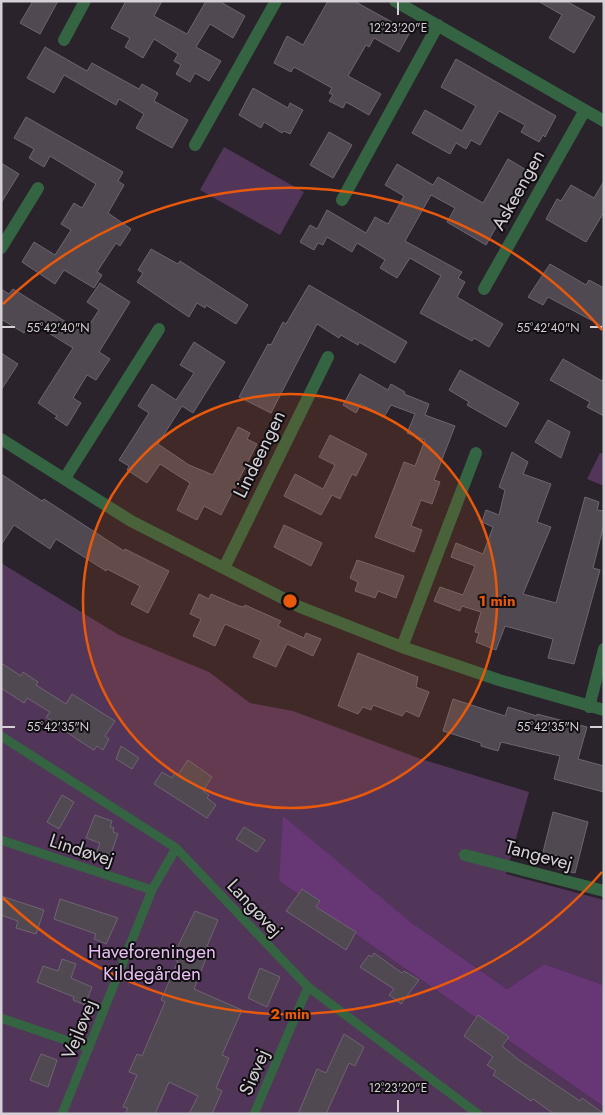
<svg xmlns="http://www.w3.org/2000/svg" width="605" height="1115" viewBox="0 0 605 1115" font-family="Jost,sans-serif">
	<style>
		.green { fill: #52365a }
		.forest { fill: #673675 }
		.building { fill: #504952; stroke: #6d6570 }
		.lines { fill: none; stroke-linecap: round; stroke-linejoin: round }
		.lane { stroke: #346441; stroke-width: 9 }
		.street { stroke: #346441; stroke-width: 12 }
		.ticks { fill: none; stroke: #d5d0d6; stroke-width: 2 }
		.ring { fill: none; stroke: #e8590c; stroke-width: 2.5 }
		.labels { text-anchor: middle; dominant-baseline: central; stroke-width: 4; stroke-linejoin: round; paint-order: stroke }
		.street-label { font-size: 19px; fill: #d5d0d6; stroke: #110e12 }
		.park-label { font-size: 19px; fill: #e8bef4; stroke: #110e12 }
		.ticks-label { font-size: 12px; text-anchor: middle; fill: #d5d0d6; stroke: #110e12; stroke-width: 4; stroke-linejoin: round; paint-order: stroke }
		.centre { fill: #e8590c; stroke: #110e12; stroke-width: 2.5 }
		.ring-label { font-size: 15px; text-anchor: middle; font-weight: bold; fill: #e8590c; stroke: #110e12; stroke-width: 4; stroke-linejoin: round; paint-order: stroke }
	</style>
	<rect width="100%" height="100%" fill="#2a232c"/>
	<path class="green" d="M224 147 304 192 280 235 200 190Z
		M600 453 604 454V486L587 479Z
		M1 563 119 635 209 672 250 703 293 711 421 759 529 792 506 874 604 900V985L544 964 507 989 408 920 279 881 604 1107V1114H1Z"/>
	<path class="forest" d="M283 816 408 920 507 989 544 964 604 985V1107L279 881Z"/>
	<path class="building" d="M33 1H58L40 34 20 23Z
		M126 1H162L154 16 187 34 206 1H219L245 16 233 38 210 24 196 47 221 61 209 81 195 73 190 82 176 74 181 65 174 61 178 54 154 39 143 58 125 47 130 38 111 28Z
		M328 1H354L410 32 399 52 374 38 369 47 366 45 348 76 381 94 369 115 346 102 343 108 329 101 333 95 329 93 332 88 294 67 291 72 274 63 287 36 303 45Z
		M538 1H566L595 17 574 53 549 38 562 15Z
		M45 47 87 71 92 63 139 89 142 84 158 93 154 101 188 120 172 148 136 128 144 114 119 99 116 105 64 75 54 93 27 78Z
		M456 59 556 116 545 137 543 135 539 142 521 132 525 125 499 111 480 145 471 140 466 149 456 143 450 154 412 133 425 110 462 131 476 106 441 87Z
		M253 88 288 108 290 103 303 110 290 134 284 131 282 133 264 122 261 128 239 115Z
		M26 117 123 172 118 181 124 185 108 213 131 229 120 246 116 243 97 272 102 275 94 288 64 270 55 284 22 262 34 242 55 255 71 230 61 224 74 203 82 208 96 184 50 156 44 167 29 158 34 149 14 138Z
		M329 132 352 145 333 178 310 165Z
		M508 159 528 171 486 245 447 222 455 208 431 195 405 241 462 272 458 278 465 282 457 297 503 324 489 347 474 338 472 341 420 313 441 276 410 258 397 278 380 268 385 260 357 243 352 252 327 237 323 245 318 243 314 250 300 242 310 225 317 229 327 210 366 233 375 217 388 224 404 196 385 185 397 164 433 185 438 177 483 203Z
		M1 163 19 174 1 203Z
		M604 181V212L586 242 546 219 557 199 561 201 571 185 594 198Z
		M151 249 178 264 180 261 248 305 236 324 206 305 205 308 197 303 189 317 137 282 143 273 138 270Z
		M550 264 586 285 589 280 604 288V327L548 297 543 305 528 297Z
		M100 283 130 302 99 352 110 359 96 380 87 375 73 398 81 403 67 426 55 418 57 416 38 403 73 348 31 322 24 333 1 319V289L9 294 13 289 84 333 99 310 87 302Z
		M309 285 407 342 395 363 359 342 358 345 341 335 339 338 317 324 271 413 239 397 268 344 271 345 283 322 286 324Z
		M194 342 225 362 193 413 182 406 158 444 189 465 213 475 238 427 250 433 247 439 257 444 221 515 204 506 197 520 177 510 190 483 160 464 147 483 127 470 129 466 119 460 149 413 138 406 152 384 176 400 194 373 180 365Z
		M1 353 18 364 1 390Z
		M563 359 602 381 604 377V416L587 407 590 402 550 380Z
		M460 370 519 403 506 427 467 405 469 402 449 390Z
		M360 374 388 390 391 384 405 392 404 394 429 404 425 415 455 426 434 480 440 482 432 504 421 500 411 526 422 530 414 552 375 537 404 462 415 466 425 440 407 433 415 414 391 405 384 417 361 404 356 413 343 405Z
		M548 420 570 432 561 458 535 442Z
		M330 435 367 454 356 476 352 474 340 499 332 495 321 515 284 496 295 474 323 489 335 465 319 457Z
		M512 452 528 462 523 474 551 484 537 522 551 527 523 594 556 603 585 497 599 502 597 510 604 511V524L593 568 600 570 574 664 548 658 553 639 505 626 496 650 476 642 479 633 475 632 481 612 462 606 460 611 434 601 440 587 463 595 475 566 451 557 456 543 483 554 493 527 482 522 486 510 499 515 505 490 499 487Z
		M1 474 42 501 44 499 124 551 125 549 169 571 148 613 131 604 140 586 107 569 106 571 56 539 50 549 14 525 1 545Z
		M284 525 322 543 311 566 274 547Z
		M357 560 404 576 396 598 378 591 375 598 355 591 358 582 350 578Z
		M199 594 209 599 211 594 239 606 244 607 245 605 281 621 278 626 304 638 306 633 321 639 313 656 287 644 276 667 253 657 261 640 225 624 215 646 193 636 201 619 190 614Z
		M358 653 418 677 416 687 429 692 419 717 406 711 402 716 373 705 371 710 363 707 358 714 338 706Z
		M1 663 21 676 23 672 38 682 36 685 66 704 72 694 115 721 105 736 109 739 103 750 97 746 94 750 78 740 46 717 50 712 27 698 24 703 1 688Z
		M453 699 505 716 508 707 537 716V714L587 727 578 759 604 766V792L554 779 560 756 501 742 498 751 481 746V743L443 731Z
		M121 746 139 758 132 769 116 759Z
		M188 760 212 777 203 791 209 795 207 798 216 805 207 818 154 784 162 772 172 778 175 772 178 775Z
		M62 795 74 802 59 829 47 822Z
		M553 812 588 822 575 873 558 869 561 857 543 852Z
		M95 815 112 821 110 827 114 828 113 832 118 834 109 859 96 854 100 843 86 838Z
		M244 827 265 840 257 852 236 839Z
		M302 889 320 901 316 907 356 932 346 950 286 911Z
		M1 896 44 910 36 934 16 928 18 921 1 915Z
		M60 899 118 918 106 944 94 939 96 934 54 919Z
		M195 911 218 920 207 946 210 948 194 989 242 1010 222 1055 229 1058 216 1088 222 1091 212 1114H189L198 1096 169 1082 155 1114H125L128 1108 123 1107 137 1075 129 1072 137 1054 142 1056 165 1002 161 1000 178 961 172 958Z
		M374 953 402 973 404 971 419 980 401 1004 389 995 394 989 360 967 369 955 372 957Z
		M62 959 76 964 71 978 92 987 85 1005 73 1000 74 997 37 982 43 966 58 971Z
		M260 968 280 977 267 1007 248 998Z
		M478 1015 509 1037 502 1046 519 1060 580 1101 582 1098 604 1114H554L533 1099 531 1101 493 1075 496 1071 487 1065 493 1057 464 1036Z
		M344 1034 364 1047 355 1066 349 1063 326 1114H298L317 1069 326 1073Z
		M41 1054 57 1060 48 1087 30 1080Z"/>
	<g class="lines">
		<path class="lane" d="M1 736 176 848 308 987 478 1114
			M1 840 152 890
			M1 1018 89 1048
			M62 1114 152 890 176 848
			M254 1114 308 987"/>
		<path class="street" d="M395 1 604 121
			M64 40 85 1
			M195 145 276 1
			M342 200 438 25
			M1 248 38 188
			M484 289 585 110
			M1 439 131 521 300 607 402 647 499 680 604 710
			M65 478 159 329
			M224 568 328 357
			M402 647 476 453
			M589 707 604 649
			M465 855 604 891"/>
	</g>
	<path class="ticks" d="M398 2V15M2 327H15M590 327H602M2 727H15M590 727H602M398 1100V1112"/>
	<circle cx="290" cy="601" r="207" fill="#e8590c" fill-opacity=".12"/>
	<g class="ring">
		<circle cx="290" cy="601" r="207"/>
		<path d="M602 872A413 413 0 0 1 3 898M3 304A413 413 0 0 1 602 330"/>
	</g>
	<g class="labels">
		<g class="street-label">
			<text transform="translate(518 190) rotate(-61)">Askeengen</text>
			<text transform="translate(259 454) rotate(-64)">Lindeengen</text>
			<text transform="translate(82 850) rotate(18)">Lindøvej</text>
			<text transform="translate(539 855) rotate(15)">Tangevej</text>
			<text transform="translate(255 908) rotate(47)">Langøvej</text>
			<text transform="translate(79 1029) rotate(-68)">Vejløvej</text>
			<text transform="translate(254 1072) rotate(-67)">Siøvej</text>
		</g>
		<g class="park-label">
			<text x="152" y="951">Haveforeningen<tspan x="152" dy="22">Kildegården</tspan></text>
		</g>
	</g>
	<g class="ticks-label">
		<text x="398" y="32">12°23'20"E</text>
		<text x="58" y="332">55°42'40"N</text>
		<text x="548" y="332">55°42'40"N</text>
		<text x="58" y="731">55°42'35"N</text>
		<text x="548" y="731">55°42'35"N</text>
		<text x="398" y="1092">12°23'20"E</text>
	</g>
	<circle cx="290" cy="601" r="8" class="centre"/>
	<g class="ring-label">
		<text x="497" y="606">1 min</text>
		<text x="290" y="1019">2 min</text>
	</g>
	<rect width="605" height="1115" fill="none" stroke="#d5d0d6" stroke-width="5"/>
</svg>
